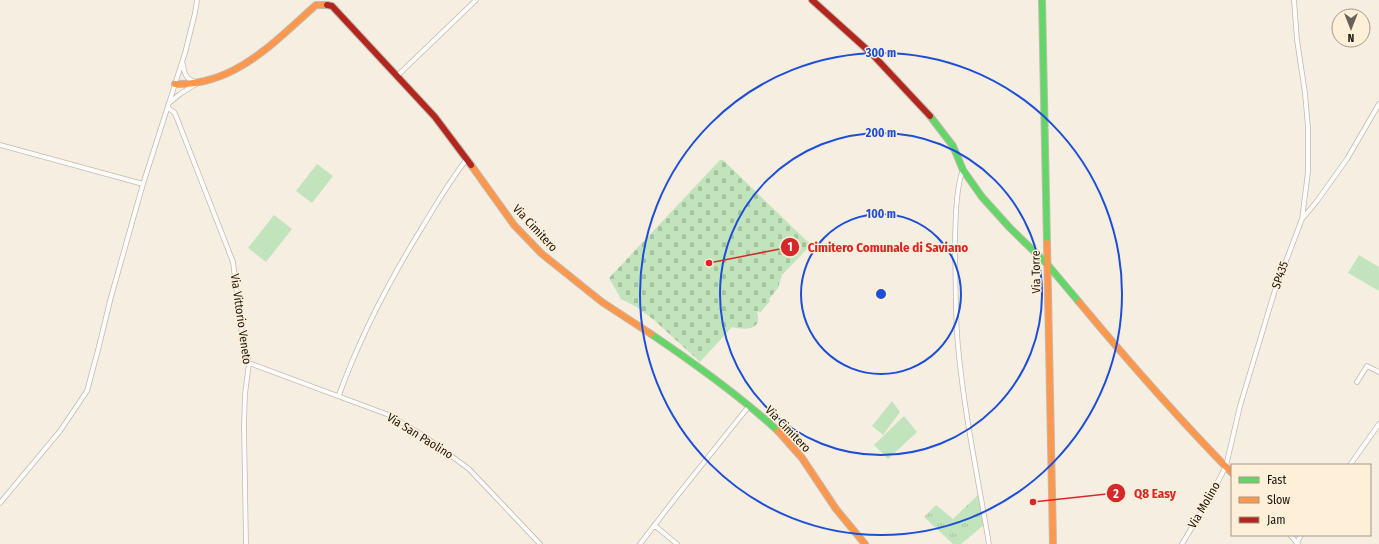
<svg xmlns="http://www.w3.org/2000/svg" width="1379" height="544" viewBox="0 0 1379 544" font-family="'Fira Sans Condensed',sans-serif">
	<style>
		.grass { fill: url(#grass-tufts) }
		.cemetery { fill: url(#cemetery-stones) }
		.garden { fill: #c2e4bc }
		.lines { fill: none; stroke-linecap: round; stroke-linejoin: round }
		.street-casing { stroke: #c0bab0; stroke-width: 5.5 }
		.fast-casing { stroke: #c0bab0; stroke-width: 8 }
		.slow-casing { stroke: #c0bab0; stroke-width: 8 }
		.jam-casing { stroke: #c0bab0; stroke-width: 8 }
		.street { stroke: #fefcfa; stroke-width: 4 }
		.fast { stroke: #63d668; stroke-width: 6 }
		.slow { stroke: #ff974d; stroke-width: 6 }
		.jam { stroke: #b3261e; stroke-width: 6 }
		.ring { fill: none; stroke: #1d4ed8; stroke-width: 2 }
		.labels { text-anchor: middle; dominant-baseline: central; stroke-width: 3; stroke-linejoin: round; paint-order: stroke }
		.street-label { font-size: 12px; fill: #1b160e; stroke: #feefd9 }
		.centre { fill: #1d4ed8; stroke: #feefd9; stroke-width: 2 }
		.ring-label { font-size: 12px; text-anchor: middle; font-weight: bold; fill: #1d4ed8; stroke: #feefd9; stroke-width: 3; stroke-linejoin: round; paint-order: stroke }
		.leader { fill: none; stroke: #d62828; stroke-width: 1.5 }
		.callout-dot { fill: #d62828; stroke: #feefd9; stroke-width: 1.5 }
		.mark-label { font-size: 12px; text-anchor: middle; font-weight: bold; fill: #fff }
		.callout-label { font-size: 13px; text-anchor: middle; font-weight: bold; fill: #d62828; stroke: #feefd9; stroke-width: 3; stroke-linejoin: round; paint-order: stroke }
	</style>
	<defs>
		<pattern id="grass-tufts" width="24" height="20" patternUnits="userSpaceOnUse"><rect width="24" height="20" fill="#c2e4bc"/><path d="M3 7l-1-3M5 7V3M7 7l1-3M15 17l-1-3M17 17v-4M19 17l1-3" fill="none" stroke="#a6c3a0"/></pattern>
		<pattern id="cemetery-stones" width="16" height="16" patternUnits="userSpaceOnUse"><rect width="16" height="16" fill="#c2e4bc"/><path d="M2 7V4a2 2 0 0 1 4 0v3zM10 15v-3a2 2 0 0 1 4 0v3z" fill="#a6c3a0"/></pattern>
	</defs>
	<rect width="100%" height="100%" fill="#f6eee1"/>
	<path class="grass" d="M979 494 984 525 961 544H953L924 517 936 505 953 519Z"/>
	<path class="cemetery" d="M720 160H723L809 243 808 248 782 275 778 288 769 299 770 301 760 313 758 311 757 312C763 331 744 330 732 327L700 362 654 320 635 306 621 299 609 278Z"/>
	<path class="garden" d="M317 164 333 176 312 203 296 191Z
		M274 215 292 229 266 262 248 248Z
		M1359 255 1379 267V291L1348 273Z
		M892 401 900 412 883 435 872 426Z
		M904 416 917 432 888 459 874 445Z"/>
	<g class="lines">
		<g class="street-casing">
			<path id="street" d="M1294 0 1297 40 1305 93 1308 127V172L1302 219
				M183 64C184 73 186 80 196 82
				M397 76 476 0
				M169 103 180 94 196 84
				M168 108 174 112 176 116 233 262 242 335 249 363 245 394 244 426 246 544
				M0 145 143 184
				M963 170C955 188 955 230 955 251 956 283 955 314 958 346 964 412 978 478 989 544
				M249 363 389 415 424 436 469 469 540 544
				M1357 382 1367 366 1379 372
				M339 395C361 334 389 281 423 226 437 203 450 180 467 159
				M1350 465 1379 424
				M0 503 60 431 87 391 98 350 111 297 143 184 185 53 195 13 197 0
				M654 525 677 544
				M1290 535 1298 544
				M1297 543 1301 535
				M640 544 677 496 749 406
				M1182 544 1209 499 1226 466 1240 406 1275 290 1302 219 1317 201 1347 159 1379 104"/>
		</g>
		<g class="fast-casing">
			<path id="fast" d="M1042 0 1047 243
				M930 116 953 146 963 170 982 197 1010 228 1047 264 1079 302
				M651 334C694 363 740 396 778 431"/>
		</g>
		<g class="slow-casing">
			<path id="slow" d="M175 84C235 86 275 41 316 5H327
				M471 165 514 225 542 254 602 302 651 334
				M1047 243 1053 544
				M1079 302C1128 361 1178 418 1232 473
				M778 431 802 458 836 509 865 544"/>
		</g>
		<g class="jam-casing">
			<path id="jam" d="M812 0 872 54 930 116
				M327 5 332 6 435 117 471 165"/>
		</g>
		<use href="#street" class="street"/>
		<use href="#fast" class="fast"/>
		<use href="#slow" class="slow"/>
		<use href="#jam" class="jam"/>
	</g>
	<g class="ring">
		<circle cx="881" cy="294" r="80"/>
		<circle cx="881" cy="294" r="161"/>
		<circle cx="881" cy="294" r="241"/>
	</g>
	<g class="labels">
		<g class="street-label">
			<text transform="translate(535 228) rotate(47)">Via Cimitero</text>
			<text transform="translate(1036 272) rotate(-91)">Via Torre</text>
			<text transform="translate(1280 275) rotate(-71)">SP435</text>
			<text transform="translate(241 319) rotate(82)">Via Vittorio Veneto</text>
			<text transform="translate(788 429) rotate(46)">Via Cimitero</text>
			<text transform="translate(420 436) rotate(32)">Via San Paolino</text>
			<text transform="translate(1204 505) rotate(-60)">Via Molino</text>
		</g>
	</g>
	<circle cx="881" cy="294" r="6" class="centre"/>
	<g class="ring-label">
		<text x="881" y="57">300 m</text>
		<text x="881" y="137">200 m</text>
		<text x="881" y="218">100 m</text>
	</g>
	<path class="leader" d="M709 263L790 247M1033 502L1116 493"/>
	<g class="callout-dot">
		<circle cx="709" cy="263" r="4"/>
		<circle cx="1033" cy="502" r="4"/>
		<circle cx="790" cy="247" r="10"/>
		<circle cx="1116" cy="493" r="10"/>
	</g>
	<g class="mark-label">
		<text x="790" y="251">1</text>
		<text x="1116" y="498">2</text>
	</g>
	<g class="callout-label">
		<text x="888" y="252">Cimitero Comunale di Saviano</text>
		<text x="1155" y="498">Q8 Easy</text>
	</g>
	<rect x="1231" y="464" width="140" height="72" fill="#feefd9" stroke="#a39888"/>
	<rect x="1239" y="477" width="20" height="6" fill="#63d668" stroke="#a39888"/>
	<text x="1267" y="484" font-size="12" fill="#1b160e">Fast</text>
	<rect x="1239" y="497" width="20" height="6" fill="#ff974d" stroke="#a39888"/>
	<text x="1267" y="504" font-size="12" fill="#1b160e">Slow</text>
	<rect x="1239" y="517" width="20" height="6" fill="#b3261e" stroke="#a39888"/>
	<text x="1267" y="524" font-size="12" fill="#1b160e">Jam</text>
	<g transform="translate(1351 28) rotate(180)"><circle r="19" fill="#feefd9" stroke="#a39888"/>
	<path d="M0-3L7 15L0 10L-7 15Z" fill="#686258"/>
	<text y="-6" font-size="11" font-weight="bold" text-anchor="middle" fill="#1b160e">N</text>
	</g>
</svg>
